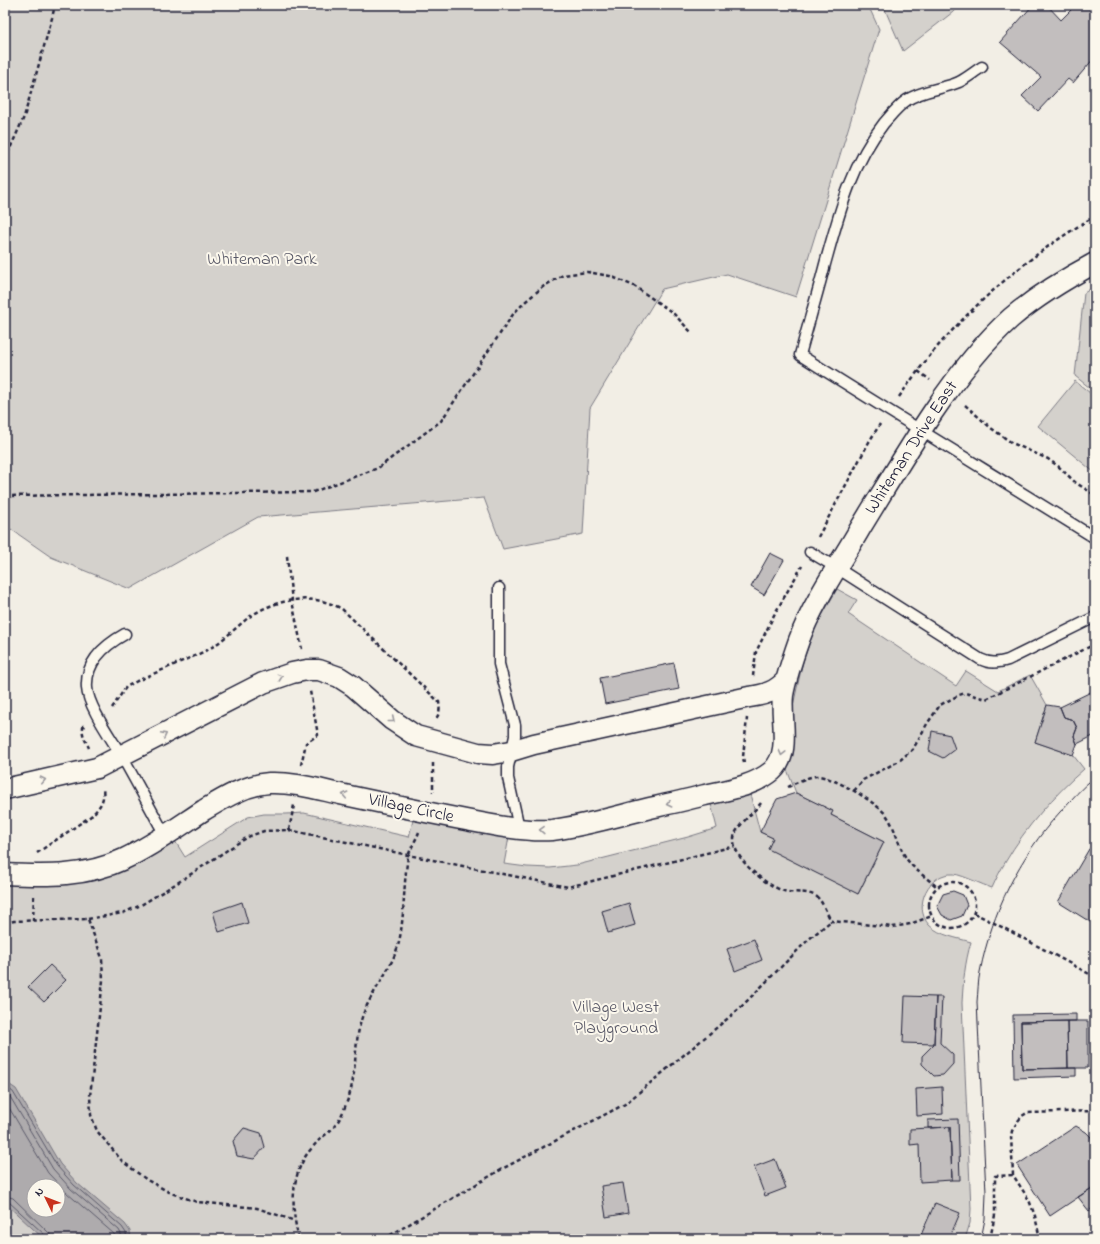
<svg xmlns="http://www.w3.org/2000/svg" width="1100" height="1244" viewBox="0 0 1100 1244" font-family="'Indie Flower',sans-serif">
	<style>
		.green { fill: #d4d1cc; stroke: #7b7a84; fill-rule: evenodd }
		.water { fill: #aeabad; stroke: #76747f; fill-rule: evenodd }
		.lines { fill: none; stroke-linecap: round; stroke-linejoin: round }
		.shore { stroke: #5a5969; stroke-width: 1 }
		.building { fill: #c2bebe; stroke: #22223b }
		.lane-casing { stroke: #22223b; stroke-width: 13 }
		.street-casing { stroke: #22223b; stroke-width: 23 }
		.path { stroke: #22223b; stroke-width: 2.5; stroke-dasharray: 4 3; stroke-linecap: butt }
		.lane { stroke: #fbf7ec; stroke-width: 10 }
		.street { stroke: #fbf7ec; stroke-width: 20 }
		.tram { stroke: #22223b; stroke-width: 1 }
		.oneway { stroke: #99979c }
		.labels { text-anchor: middle; dominant-baseline: central; stroke-width: 4; stroke-linejoin: round; paint-order: stroke }
		.park-label { font-size: 18px; fill: #575766; stroke: #fbf7ec }
		.street-label { font-size: 18px; fill: #22223b; stroke: #fbf7ec }
	</style>
	<rect width="100%" height="100%" fill="#f2eee5"/>
	<filter id="ink" filterUnits="userSpaceOnUse"><feTurbulence type="fractalNoise" baseFrequency=".025" numOctaves="2"/><feDisplacementMap in="SourceGraphic" scale="8" xChannelSelector="R" yChannelSelector="G"/><feConvolveMatrix kernelMatrix="1 2 1 2 8 2 1 2 1" color-interpolation-filters="sRGB"/></filter>
	<g filter="url(#ink)">
		<path class="green" d="M5 5H868L879 29 796 297 727 274 662 289 590 408 583 534 503 549 484 498 258 517 130 589 51 557 5 525Z
			M883 5H962L903 51Z
			M1095 286V392L1075 376 1084 293Z
			M1075 381 1095 397V473L1038 426Z
			M837 589 857 600 848 614 956 686 966 671 998 691 1030 675 1047 705 1035 742 1073 755 1084 769C1055 794 1025 828 1006 861 1001 869 996 879 992 888 983 885 962 875 954 874 929 872 912 906 929 925 940 936 958 938 971 942 965 962 963 983 962 1003L971 1209 970 1223 965 1239H5V882L66 883 91 881 122 870 175 841 185 857 248 817 264 814H286L304 813 409 837 413 820 509 837 504 864 527 867 550 868 577 865 688 837 717 828 711 804 750 794 760 832 773 838 858 894 884 842 831 815 832 811 796 793 786 767 792 752 793 706 803 661 815 628ZM34 1186H58V1210H34Z"/>
		<path class="water" d="M5 1084 10 1085 16 1089 60 1164 77 1183 125 1224 130 1231 131 1239H44L5 1203ZM34 1186H58V1210H34Z"/>
		<g class="lines">
			<path class="shore" d="M5 1088 9 1089 13 1092 57 1166 74 1185 122 1227 126 1233 127 1239
				M5 1093 9 1095 53 1169 71 1189 119 1230 121 1234 122 1239
				M5 1101 48 1173 67 1193 114 1234 116 1239
				M5 1196 13 1198 47 1231 50 1234V1239
				M5 1201 9 1202 44 1234 45 1239"/>
		</g>
		<path class="building" d="M1033 5H1047L1061 20 1071 10 1065 5H1095V57L1073 83 1068 79 1038 111 1022 96 1041 77 1000 42Z
			M770 553 784 560 764 595 751 587Z
			M674 663 679 689 605 704 600 678Z
			M1095 690V735L1077 744 1074 736 1077 728 1073 720 1064 717 1060 707Z
			M1047 705 1060 707 1064 717 1073 720 1077 728 1074 736 1077 744 1073 755 1035 742Z
			M932 731 950 735 955 749 943 758 929 751Z
			M796 793 833 811 831 815 884 842 858 894 768 849 773 838 760 832 777 799Z
			M1094 844H1095V925L1058 902 1089 849Z
			M953 891 963 895 967 905 962 916 951 920 942 915 937 906 943 894Z
			M242 902 248 923 219 932 213 912Z
			M629 903 635 925 608 933 602 911Z
			M754 939 762 960 735 971 727 949Z
			M50 965 66 980 44 1002 28 987Z
			M905 996 936 997 934 1044 903 1043Z
			M936 997H942L940 1043 953 1055V1064L943 1075 934 1076 922 1064V1056L934 1044Z
			M1076 1014V1021L1021 1022 1022 1069 1076 1068V1076L1014 1078 1013 1015Z
			M1067 1021 1068 1068 1022 1069 1021 1022Z
			M1067 1021H1088V1068H1068Z
			M942 1087 943 1114 917 1116 916 1089Z
			M958 1119 960 1180H952L950 1127 928 1128V1120Z
			M1076 1126 1086 1132 1091 1137 1093 1143V1156L1095 1159V1186L1050 1216 1017 1165Z
			M950 1127 952 1180 920 1182 919 1144 910 1145V1129Z
			M244 1128 261 1133 265 1147 254 1159 237 1156 233 1141Z
			M775 1159 786 1188 765 1196 754 1167Z
			M623 1183 628 1213 606 1217 601 1186Z
			M1095 1186V1206L1089 1211 1078 1197Z
			M935 1203 960 1213 949 1239H931L921 1235Z"/>
		<g class="lines">
			<g class="lane-casing">
				<path id="lane" d="M982 67C974 72 967 78 959 82 943 89 922 90 907 100 898 106 891 115 884 123 851 165 839 214 825 264 817 295 808 325 800 355 898 417 997 477 1095 538
					M810 552 837 568 980 659C990 664 998 663 1008 660L1095 617
					M499 588V664L515 725V736L508 767V778L519 828
					M125 634C105 645 85 662 87 688 88 706 111 738 121 755 136 781 150 808 165 835"/>
			</g>
			<g class="street-casing">
				<path id="street" d="M5 789 97 768 263 683 292 673 307 670H319L339 677 353 686 392 720 416 736 478 753 493 754 511 751 534 744 749 697C765 695 777 691 787 679
					M5 874C47 876 86 877 124 859 152 846 178 827 204 810 224 798 245 785 269 783 293 782 317 789 340 794 382 803 424 812 466 820 491 825 526 832 552 830 585 826 617 816 650 808 668 804 687 800 705 795 728 790 754 786 772 771 792 753 780 719 783 695 786 678 793 657 799 640 813 602 841 562 861 527 885 488 908 449 933 412 956 378 981 345 1011 318 1037 296 1065 279 1095 263"/>
			</g>
			<path class="path" d="M5 160 24 117 52 18 55 5
				M918 371 930 380
				M899 397C914 376 930 354 948 335 991 288 1041 248 1095 216
				M965 405 991 428 1012 443 1048 459 1058 466 1076 483 1095 495
				M5 496 313 492 378 468 441 421 514 313 526 301 544 286 563 275 587 272 610 276 634 286 673 313 692 333
				M818 537 869 442 880 424
				M287 556 292 601 302 649
				M753 676 756 652 774 615 802 566
				M112 708 126 687 137 681C153 674 169 667 185 660 192 657 200 654 207 650 222 642 234 629 248 618 274 599 313 592 342 609L439 702C440 709 440 714 435 720
				M84 725C80 733 86 741 89 748
				M433 763V792
				M744 763 743 757 747 718
				M301 765 306 743 318 735 310 691
				M788 787C796 783 806 777 816 776 831 775 878 803 887 816 896 829 898 845 906 858 913 869 927 878 937 887
				M854 791 863 780 899 761 913 749 927 724 940 705 959 695 965 693 986 699 1095 644
				M761 803C754 812 739 824 735 834 727 855 766 886 784 891 794 894 807 890 817 897 822 901 828 915 831 921L893 927 910 924 932 916
				M289 830 294 805
				M37 853 91 816C99 808 105 801 103 789
				M929 905a23 23 0 1 1 46 0a23 23 0 1 1-46 0Z
				M974 913 1006 929 1095 977
				M88 919 123 913 141 905 182 880 238 843 250 836 264 831 289 830 408 855 568 887 735 846
				M33 921 34 895
				M5 923 14 921 88 919 102 958 103 980 90 1096 91 1115 97 1131 122 1161 147 1180 171 1193 197 1202 257 1208 295 1221
				M299 1239C292 1214 290 1183 304 1159 307 1153 313 1147 317 1142 322 1137 328 1133 333 1128 339 1121 343 1113 346 1104 359 1074 352 1041 364 1012 374 988 393 967 399 942 405 914 403 885 408 857 410 849 416 840 419 832
				M384 1239 502 1169 625 1104 739 1009 809 939 831 921
				M990 1239 995 1215V1176L1013 1175
				M1040 1239 1035 1216 1029 1200 1013 1175 1011 1136 1012 1131 1018 1121 1022 1116 1027 1113 1095 1111"/>
			<use href="#lane" class="lane"/>
			<use href="#street" class="street"/>
			<path class="tram" d="M981 1239 985 1219 986 1193 977 1002C978 992 978 981 980 972 992 912 1019 857 1060 812 1071 800 1082 787 1095 777"/>
		</g>
		<defs><path id="oneway-chevron" d="M-2-3.5L2.5 0L-2 3.5" fill="none" stroke-width="1.6" stroke-linecap="round" stroke-linejoin="round"/></defs>
		<g class="oneway">
			<use href="#oneway-chevron" transform="translate(280 677) rotate(-19)"/>
			<use href="#oneway-chevron" transform="translate(392 720) rotate(39)"/>
			<use href="#oneway-chevron" transform="translate(164 735) rotate(-27)"/>
			<use href="#oneway-chevron" transform="translate(782 753) rotate(104)"/>
			<use href="#oneway-chevron" transform="translate(43 780) rotate(-13)"/>
			<use href="#oneway-chevron" transform="translate(345 795) rotate(-168)"/>
			<use href="#oneway-chevron" transform="translate(669 804) rotate(167)"/>
			<use href="#oneway-chevron" transform="translate(542 830) rotate(-178)"/>
		</g>
	</g>
	<g class="labels">
		<g class="park-label">
			<text x="262" y="260">Whiteman Park</text>
			<text x="616" y="1008">Village West<tspan x="616" dy="21">Playground</tspan></text>
		</g>
		<g class="street-label">
			<text transform="translate(912 448) rotate(-57)">Whiteman Drive East</text>
			<text transform="translate(411 809) rotate(12)">Village Circle</text>
		</g>
	</g>
	<rect width="1100" height="1244" fill="none" stroke="#fbf7ec" stroke-width="20"/>
	<rect x="10" y="10" width="1080" height="1224" fill="none" stroke="#22223b" stroke-width="1.5" filter="url(#ink)"/>
	<g transform="translate(46 1198) rotate(313)"><circle r="19" fill="#fbf7ec" stroke="#a4a2a5"/>
	<path d="M0-3L7 15L0 10L-7 15Z" fill="#c8321e"/>
	<text y="-6" font-size="11" font-weight="bold" text-anchor="middle" fill="#22223b">N</text>
	</g>
</svg>
